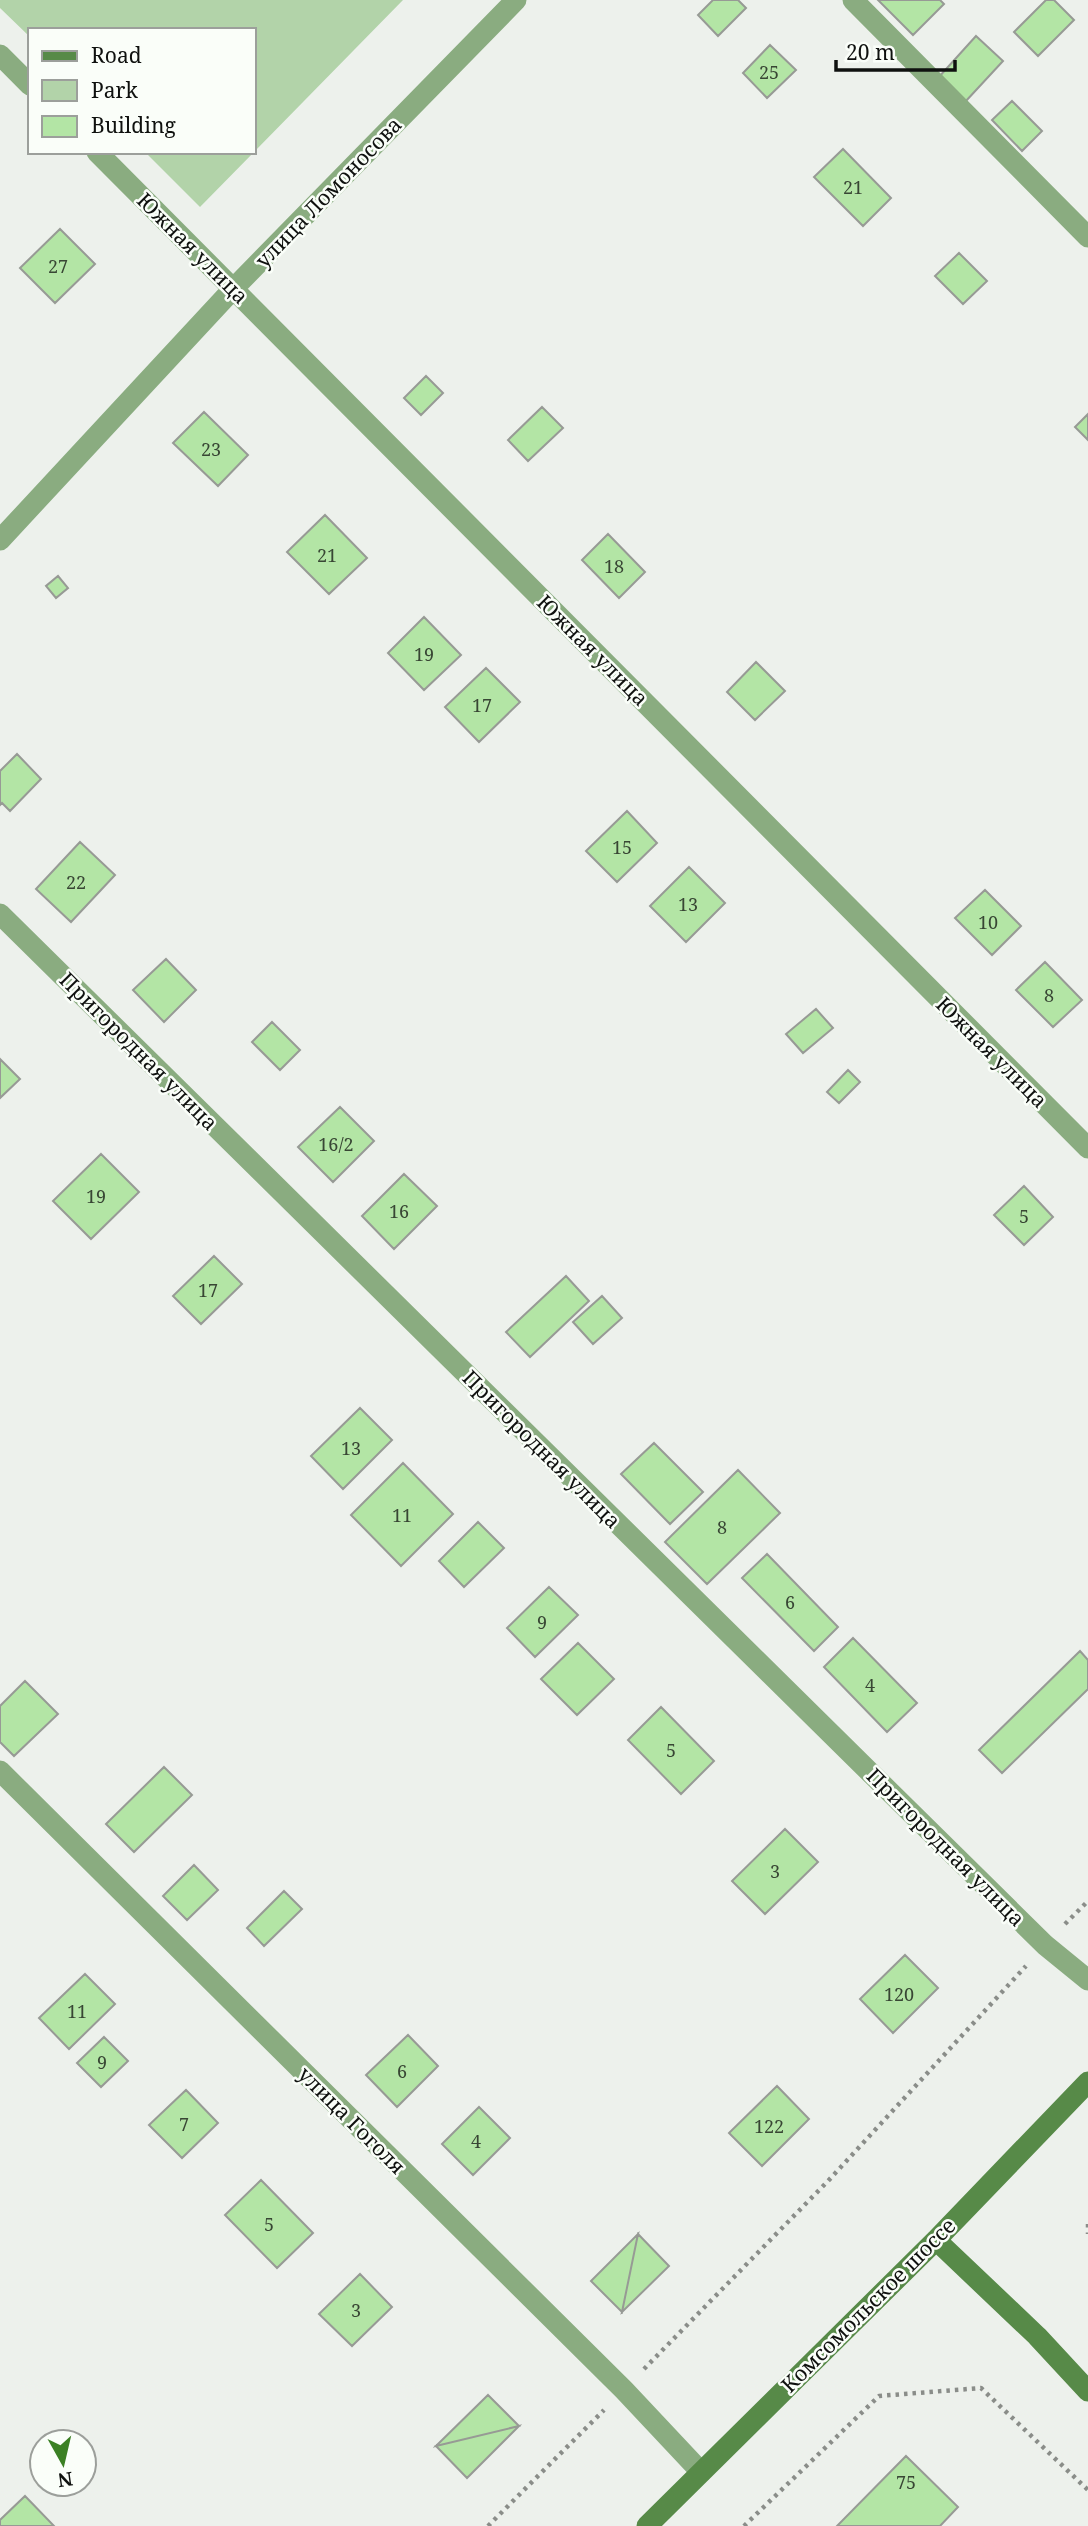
<svg xmlns="http://www.w3.org/2000/svg" width="1088" height="2526" viewBox="0 0 1088 2526" font-family="'Noto Serif',serif">
	<style>
		.green { fill: #b2d3a9 }
		.building { fill: #b3e5a5; stroke: #979a95; stroke-width: 2 }
		.lines { fill: none; stroke-linecap: round; stroke-linejoin: round }
		.path { stroke: #8a8d89; stroke-width: 4.5; stroke-dasharray: 3.5 5; stroke-linecap: butt }
		.minor { stroke: #8aac80; stroke-width: 21 }
		.secondary { stroke: #578a48; stroke-width: 21 }
		.labels { text-anchor: middle; dominant-baseline: central; stroke-width: 5; stroke-linejoin: round; paint-order: stroke }
		.number-label { font-size: 18px; fill: #384634 }
		.street-label { font-size: 21px; fill: #0f110f; stroke: #fafef9 }
	</style>
	<rect width="100%" height="100%" fill="#edf1ec"/>
	<path class="green" d="M0 0H403L200 207 145 152H254V30H30V37L0 8Z"/>
	<path class="building" d="M713 0H738L746 8 718 36 698 15Z
		M878 0H940L944 4 913 35Z
		M1046 0H1054L1074 20 1038 56 1014 32Z
		M976 36 1003 61 965 102 938 78Z
		M770 45 796 70 767 98 743 73Z
		M1012 101 1042 131 1022 151 992 120Z
		M843 149 891 198 863 226 814 177Z
		M60 229 95 264 55 303 20 268Z
		M959 253 987 281 963 304 935 276Z
		M426 376 443 393 421 415 404 398Z
		M542 407 563 428 528 461 508 440Z
		M204 412 248 455 218 486 173 443Z
		M1088 414V440L1075 427Z
		M325 515 367 558 329 594 287 552Z
		M608 534 645 572 619 598 582 560Z
		M58 576 68 588 56 598 46 586Z
		M424 617 461 655 424 690 388 653Z
		M756 662 785 691 755 720 727 692Z
		M486 668 520 702 479 742 445 707Z
		M17 754 41 779 10 811 2 803 0 805V771Z
		M627 811 657 843 617 882 586 851Z
		M80 842 115 875 71 922 36 889Z
		M689 867 725 903 686 942 650 906Z
		M985 890 1021 926 992 955 955 918Z
		M166 959 196 990 164 1022 133 990Z
		M1045 962 1082 1000 1053 1027 1016 990Z
		M816 1009 833 1028 803 1053 786 1034Z
		M272 1022 300 1050 280 1070 252 1042Z
		M0 1059 20 1079 0 1098Z
		M848 1070 860 1082 839 1103 827 1092Z
		M340 1107 374 1141 333 1182 298 1147Z
		M101 1154 139 1192 91 1239 53 1201Z
		M404 1174 437 1206 394 1249 362 1216Z
		M1024 1186 1053 1217 1024 1245 994 1215Z
		M214 1256 242 1284 201 1324 173 1296Z
		M566 1276 589 1301 530 1357 506 1332Z
		M602 1296 622 1318 593 1344 573 1322Z
		M360 1408 392 1440 343 1489 311 1456Z
		M654 1443 703 1492 670 1524 621 1474Z
		M403 1463 453 1514 401 1566 351 1515Z
		M738 1470 780 1513 707 1584 665 1542Z
		M478 1522 504 1548 464 1587 439 1561Z
		M767 1554 838 1627 814 1651 742 1578Z
		M549 1587 578 1615 535 1657 507 1628Z
		M853 1638 917 1703 887 1732 824 1667Z
		M578 1643 614 1679 577 1715 541 1679Z
		M1080 1651 1088 1660V1689L1002 1773 979 1750Z
		M25 1681 58 1714 14 1756 0 1742V1706Z
		M661 1707 714 1761 681 1794 628 1740Z
		M164 1767 192 1795 134 1852 106 1824Z
		M785 1829 818 1862 765 1914 732 1881Z
		M194 1865 218 1890 187 1920 163 1896Z
		M284 1891 302 1909 264 1946 247 1928Z
		M905 1955 938 1988 893 2033 860 1999Z
		M85 1974 115 2004 69 2049 39 2018Z
		M408 2035 438 2066 397 2107 366 2075Z
		M104 2037 128 2061 101 2087 77 2063Z
		M777 2086 809 2119 762 2166 729 2133Z
		M186 2090 218 2123 182 2158 149 2125Z
		M479 2107 510 2138 473 2175 442 2144Z
		M261 2180 313 2233 277 2268 225 2215Z
		M638 2234 669 2266 622 2312Z
		M638 2234 622 2312 591 2281Z
		M360 2274 392 2307 352 2346 319 2314Z
		M488 2395 519 2426 436 2446Z
		M519 2426 467 2478 436 2446Z
		M906 2456 958 2507 940 2526H837Z
		M25 2496 54 2526H0V2520Z"/>
	<g class="lines">
		<path class="path" d="M1065 1924 1088 1901
			M1088 2224V2234
			M644 2369 828 2181 1026 1966
			M488 2526 604 2410
			M744 2526 879 2396 981 2388 1088 2490"/>
		<path class="minor" d="M853 0 1088 237
			M0 55 30 85
			M97 152 1088 1148
			M0 540 233 289 516 0
			M0 914 1045 1945 1088 1980
			M0 1771 624 2390 701 2472"/>
		<path class="secondary" d="M936 2240 1037 2336 1088 2391
			M647 2526 936 2240 1088 2082"/>
	</g>
	<g class="labels">
		<g class="number-label">
			<text x="769" y="72">25</text>
			<text x="853" y="187">21</text>
			<text x="58" y="266">27</text>
			<text x="211" y="449">23</text>
			<text x="327" y="555">21</text>
			<text x="614" y="566">18</text>
			<text x="424" y="654">19</text>
			<text x="482" y="705">17</text>
			<text x="622" y="847">15</text>
			<text x="76" y="882">22</text>
			<text x="688" y="904">13</text>
			<text x="988" y="922">10</text>
			<text x="1049" y="995">8</text>
			<text x="336" y="1144">16/2</text>
			<text x="96" y="1196">19</text>
			<text x="399" y="1211">16</text>
			<text x="1024" y="1216">5</text>
			<text x="208" y="1290">17</text>
			<text x="351" y="1448">13</text>
			<text x="402" y="1515">11</text>
			<text x="722" y="1527">8</text>
			<text x="790" y="1602">6</text>
			<text x="542" y="1622">9</text>
			<text x="870" y="1685">4</text>
			<text x="671" y="1750">5</text>
			<text x="775" y="1871">3</text>
			<text x="899" y="1994">120</text>
			<text x="77" y="2011">11</text>
			<text x="102" y="2062">9</text>
			<text x="402" y="2071">6</text>
			<text x="184" y="2124">7</text>
			<text x="769" y="2126">122</text>
			<text x="476" y="2141">4</text>
			<text x="269" y="2224">5</text>
			<text x="356" y="2310">3</text>
			<text x="906" y="2482">75</text>
		</g>
		<g class="street-label">
			<text transform="translate(328 192) rotate(-46)">улица Ломоносова</text>
			<text transform="translate(193 248) rotate(45)">Южная улица</text>
			<text transform="translate(593 650) rotate(45)">Южная улица</text>
			<text transform="translate(139 1051) rotate(45)">Пригородная улица</text>
			<text transform="translate(992 1052) rotate(45)">Южная улица</text>
			<text transform="translate(542 1449) rotate(45)">Пригородная улица</text>
			<text transform="translate(946 1847) rotate(45)">Пригородная улица</text>
			<text transform="translate(352 2120) rotate(45)">улица Гоголя</text>
			<text transform="translate(868 2305) rotate(-45)">Комсомольское шоссе</text>
		</g>
	</g>
	<rect x="28" y="28" width="228" height="126" fill="#fafef9" stroke="#9c9f9b" stroke-width="2"/>
	<rect x="42" y="51" width="35" height="10" fill="#578a48" stroke="#9c9f9b" stroke-width="2"/>
	<text x="91" y="63" font-size="21" fill="#0f110f">Road</text>
	<rect x="42" y="80" width="35" height="21" fill="#b2d3a9" stroke="#9c9f9b" stroke-width="2"/>
	<text x="91" y="98" font-size="21" fill="#0f110f">Park</text>
	<rect x="42" y="116" width="35" height="21" fill="#b3e5a5" stroke="#9c9f9b" stroke-width="2"/>
	<text x="91" y="133" font-size="21" fill="#0f110f">Building</text>
	<g transform="translate(63 2463) rotate(172)"><circle r="33" fill="#fafef9" stroke="#9c9f9b" stroke-width="2"/>
	<path d="M0-5L12 26L0 18L-12 26Z" fill="#3b8024"/>
	<text y="-10" font-size="19" font-weight="bold" text-anchor="middle" fill="#0f110f">N</text>
	</g>
	<path d="M836 60v10h119v-10" fill="none" stroke="#0f110f" stroke-width="3.5"/>
	<text x="846" y="60" font-size="21" fill="#0f110f" stroke="#fafef9" stroke-width="5" paint-order="stroke">20 m</text>
</svg>
